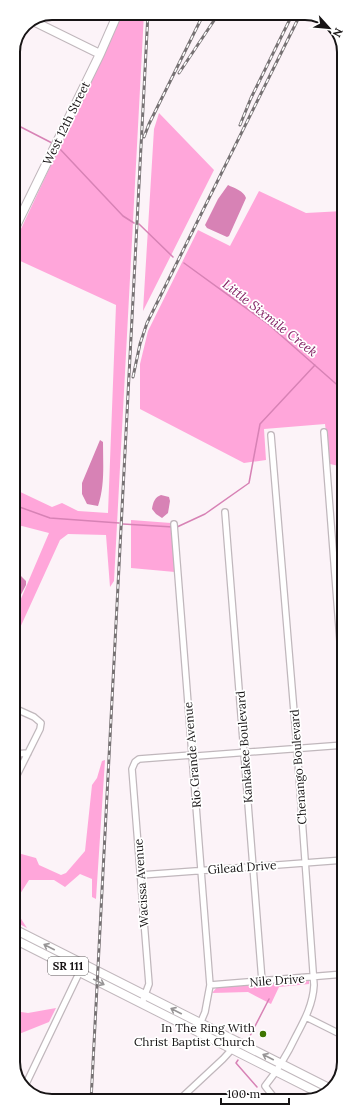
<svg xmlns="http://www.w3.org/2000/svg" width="357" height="1114" viewBox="0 0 357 1114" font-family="Lora,serif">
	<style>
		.forest { fill: #ffa6da }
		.water { fill: #d782b5 }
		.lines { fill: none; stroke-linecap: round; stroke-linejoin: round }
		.stream { stroke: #d782b5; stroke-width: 1.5 }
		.street-casing { stroke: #c0b7bc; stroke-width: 8 }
		.secondary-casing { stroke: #c0b7bc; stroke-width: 10 }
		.primary-casing { stroke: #c0b7bc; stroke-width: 10 }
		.street { stroke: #fff; stroke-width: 5.5 }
		.secondary { stroke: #fff; stroke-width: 8 }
		.primary { stroke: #fff; stroke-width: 8 }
		.rail-casing { stroke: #767173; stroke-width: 3 }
		.rail { stroke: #fff; stroke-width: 1.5; stroke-dasharray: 4.5; stroke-linecap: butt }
		.oneway { stroke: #979596 }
		.poi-dot { fill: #3e7501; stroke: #fff; stroke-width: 1.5 }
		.labels { text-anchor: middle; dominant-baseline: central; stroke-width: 3.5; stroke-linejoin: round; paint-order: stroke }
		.shield { fill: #fff; stroke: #5d5a5b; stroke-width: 1 }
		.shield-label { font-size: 11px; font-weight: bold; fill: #171415 }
		.street-label { font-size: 12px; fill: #171415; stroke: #fff }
		.poi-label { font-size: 12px; fill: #171415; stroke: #fff; text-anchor: end }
		.water-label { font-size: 13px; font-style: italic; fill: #7f1a5f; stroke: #fff }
		.rim { fill: none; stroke: #171415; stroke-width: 2 }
	</style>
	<rect width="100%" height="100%" fill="#fcf3f8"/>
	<path class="forest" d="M122 13H144L114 581 110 587 106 535 68 534 60 540 14 641V615L49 533 22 526 14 527V489L52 507 62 503 78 511 108 513 116 305 16 259 13 265V246Z
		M159 113 214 170 143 311 154 129Z
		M259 191 306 213 343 211V467L330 464 325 424 264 429 266 460 244 463 140 409V364L148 331 198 230 230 246Z
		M131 520 171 523 175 572 131 568Z
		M105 760 96 899 92 897V879L80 874 65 887 54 880H29L20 894 16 911 27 928 14 921V887L18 872 14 869V852L36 858 39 865 61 875 66 873 85 851 92 785 97 778 102 761Z
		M309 981V984L279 987 271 1004 248 992 212 993 218 986Z
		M56 1008 49 1022 14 1036V1011L28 1013Z"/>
	<path class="water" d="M228 185C234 188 244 191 246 198L229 236 227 237 207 228 205 225 218 199Z
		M100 440 103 442C103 464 105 485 98 506L87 504 82 494V483Z
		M161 495 169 497 170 501 168 513 162 518 156 514 152 509C153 502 155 497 161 495Z
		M16 575H20L26 581V585L14 608V576Z"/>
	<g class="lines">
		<path class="stream" d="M13 123 52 143
			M59 148 123 216 134 223
			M139 224 173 257
			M184 263 268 324 343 390
			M14 505 50 518 119 523
			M123 524 173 527
			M177 527 205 514 249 483 260 424 315 365
			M250 1036 269 999
			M238 1060 236 1063 257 1087
			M263 1095 268 1100"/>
		<g class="street-casing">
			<path id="street" d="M324 432 344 693
				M271 435 297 748 314 985C313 1004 305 1019 296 1036 287 1055 278 1070 265 1086L276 1100
				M225 512 262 981
				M174 524 210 985 205 1012 197 1031
				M14 708 34 717 41 723 40 729 14 781
				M14 754 28 753
				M141 875 344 860
				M210 985 344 974
				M142 1003 149 984 132 769 135 762 139 759 192 755 197 756 344 745
				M306 1017 344 1036
				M24 1088 81 969
				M179 1100 223 1059 234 1047"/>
		</g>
		<g class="secondary-casing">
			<path id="secondary" d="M33 21 100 54
				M13 232 100 54 118 13"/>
		</g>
		<g class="primary-casing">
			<path id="primary" d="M14 929 331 1089
				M14 939 323 1095"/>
		</g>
		<use href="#street" class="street"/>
		<use href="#secondary" class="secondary"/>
		<use href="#primary" class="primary"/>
		<g class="rail-casing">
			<path id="rail" d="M179 73 219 13
				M240 125 251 98 293 13
				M144 137 149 124 204 13
				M133 377 140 344 147 323 301 13
				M91 1101 148 13"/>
		</g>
		<use href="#rail" class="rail"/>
	</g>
	<defs><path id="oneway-shaft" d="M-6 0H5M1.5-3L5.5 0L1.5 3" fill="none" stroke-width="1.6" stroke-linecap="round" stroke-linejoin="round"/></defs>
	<g class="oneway">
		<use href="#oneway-shaft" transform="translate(49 947) rotate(-153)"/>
		<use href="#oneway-shaft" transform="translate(99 982) rotate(27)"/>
		<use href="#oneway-shaft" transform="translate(176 1011) rotate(-153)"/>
		<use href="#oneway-shaft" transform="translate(268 1057) rotate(-153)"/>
	</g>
	<circle class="poi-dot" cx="263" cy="1034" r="4"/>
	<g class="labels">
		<rect class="shield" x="48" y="957" width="40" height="18" rx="3"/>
		<g class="shield-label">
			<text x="68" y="966">SR 111</text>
		</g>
		<g class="street-label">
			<text transform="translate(66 123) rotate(-64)">West 12th Street</text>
			<text transform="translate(244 747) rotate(-94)">Kankakee Boulevard</text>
			<text transform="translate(192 755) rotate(-95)">Rio Grande Avenue</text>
			<text transform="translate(298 767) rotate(-94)">Chenango Boulevard</text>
			<text transform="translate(242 867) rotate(-4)">Gilead Drive</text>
			<text transform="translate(141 883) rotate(-94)">Wacissa Avenue</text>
			<text transform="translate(277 980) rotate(-4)">Nile Drive</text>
		</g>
		<g class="poi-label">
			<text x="255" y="1027">In The Ring With<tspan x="255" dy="14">Christ Baptist Church</tspan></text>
		</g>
		<g class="water-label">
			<text transform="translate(270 318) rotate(38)">Little Sixmile Creek</text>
		</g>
	</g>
	<path d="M0 0H357V1114H0ZM52 20H305A32 32 0 0 1 337 52V1062A32 32 0 0 1 305 1094H52A32 32 0 0 1 20 1062V52A32 32 0 0 1 52 20Z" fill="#fff" fill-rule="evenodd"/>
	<path class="rim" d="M52 20H305A32 32 0 0 1 337 52V1062A32 32 0 0 1 305 1094H52A32 32 0 0 1 20 1062V52A32 32 0 0 1 52 20Z"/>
	<g transform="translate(329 28) rotate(117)" stroke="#ffffff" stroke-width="3" paint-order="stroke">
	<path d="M0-3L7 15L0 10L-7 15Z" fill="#171415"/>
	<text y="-6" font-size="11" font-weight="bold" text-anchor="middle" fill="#171415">N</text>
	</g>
	<path d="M221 1098v6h68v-6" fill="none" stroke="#171415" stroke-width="2"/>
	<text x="227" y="1098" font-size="12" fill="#171415" stroke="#ffffff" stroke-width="3" paint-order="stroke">100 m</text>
</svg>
